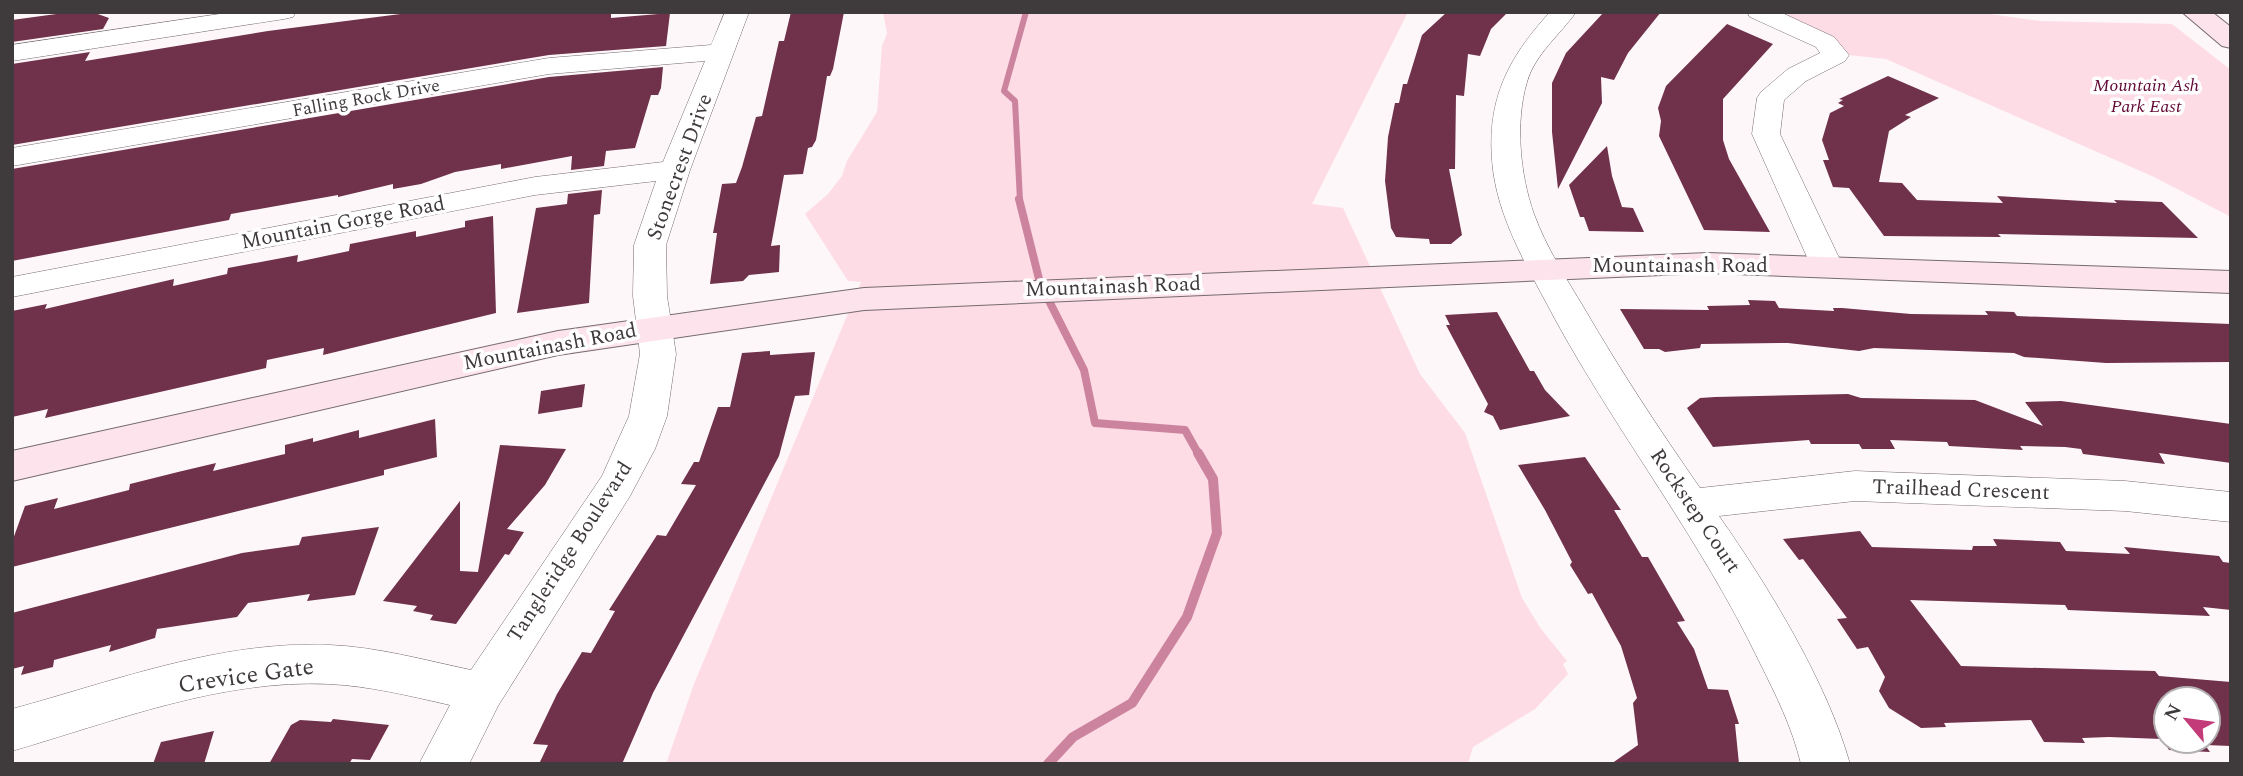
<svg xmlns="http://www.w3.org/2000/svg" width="2243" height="776" viewBox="0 0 2243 776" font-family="Spectral,serif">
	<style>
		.green { fill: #fddce6 }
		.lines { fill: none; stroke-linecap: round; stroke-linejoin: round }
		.stream-far2 { stroke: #cc849e; stroke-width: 6 }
		.stream-far1 { stroke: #cc849e; stroke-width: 8 }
		.stream { stroke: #cc849e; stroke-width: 10 }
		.building { fill: #70314a; fill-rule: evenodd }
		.street-casing { stroke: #756b6e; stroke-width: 1 }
		.secondary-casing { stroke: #756b6e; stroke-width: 2 }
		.street { fill: #fff; fill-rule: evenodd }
		.secondary { fill: #fce3ec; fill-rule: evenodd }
		.labels { text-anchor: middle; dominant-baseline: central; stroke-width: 7; stroke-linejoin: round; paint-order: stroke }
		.far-park-label { font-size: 18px; font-style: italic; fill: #600734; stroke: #fff }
		.far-street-label { font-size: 18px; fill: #3f3a3b; stroke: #fff }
		.street-label { font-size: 21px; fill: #3f3a3b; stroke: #fff }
		.near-street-label { font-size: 24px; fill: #3f3a3b; stroke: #fff }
	</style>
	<rect width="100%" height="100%" fill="#fef7f9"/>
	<path class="green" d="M883 12H1408L1312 204 1343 208 1420 374 1465 433 1522 598 1541 629 1567 661 1563 664 1568 674 1535 709 1473 747 1468 764H666L694 684 861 282 848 281 805 214 828 194 842 176 847 161 877 112 882 46 887 34Z
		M1769 12H1976L2040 21 2172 24 2231 70V217L2154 177 1886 59 1848 55Z"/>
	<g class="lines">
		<path class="stream-far2" d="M1020 201 1015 101 1004 91 1026 12"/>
		<path class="stream-far1" d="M1019 199 1040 283 1084 370 1095 423 1185 430 1199 455"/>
		<path class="stream" d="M1048 764 1073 737 1132 703 1187 617 1217 533 1213 479 1198 453"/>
	</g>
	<path class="building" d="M71 12H92L109 18 103 29 12 42V20Z
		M416 12H611V18L670 13 666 46 549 55 12 145V64L90 52 85 61 268 31Z
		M791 12H844L833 69 830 76H827L816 140 812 147 808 148 803 174 784 175 771 246 780 245 779 272 749 275 743 281 710 284 717 233H713L722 184 736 183 742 167 756 117 762 116 779 41H784Z
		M1447 12H1508L1491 29 1480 56 1468 54 1464 96 1456 95 1455 169H1449L1462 235 1451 244H1430L1429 239 1396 237 1391 228 1385 181 1388 137 1395 103H1399L1403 84H1407L1422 35Z
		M1604 12H1661L1628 53 1614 80 1601 77 1602 103 1558 189 1552 132V83L1566 53Z
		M1727 24 1773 44 1723 99V140L1729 159 1770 232 1704 230 1659 136 1661 121 1658 108 1666 86Z
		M663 67 661 88 658 95H651L635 148 606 151 604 166 571 170 572 156 501 169V164L455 172 421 184 393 189V184L338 197V195L231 214 229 220 12 261V169L549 77Z
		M1888 76 1939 98 1905 115 1911 117 1889 131 1879 182 1902 183 1917 200 2003 203 1997 196 2117 203 2114 200 2162 202 2198 238 1998 234 2001 237 1884 236 1849 188 1833 187 1823 160H1829L1822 140 1830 113 1844 106 1838 103 1843 100 1839 99Z
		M1607 146 1612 176 1622 207 1633 208 1644 232 1589 231 1584 217H1580L1569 185Z
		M602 190 600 214 594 215 589 303 517 313 536 208 567 204 568 194Z
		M493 216 496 313 323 355 324 348 267 360 266 368 45 418 48 409 12 417V311L47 304 45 309 174 279 173 286 227 274 228 268 298 255 297 262 349 251 350 244 416 231V237L465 227V221Z
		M1748 300 1775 301 1779 308 1834 311 1833 308H1842L1911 314 1988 315 1985 311 2014 312 2017 316 2231 324V362L2106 363 2024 357 2014 353 1874 348 1859 351 1788 343 1701 344 1700 348 1665 352 1659 349H1644L1620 309 1709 310 1707 306 1750 305Z
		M1497 312 1530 371H1534L1545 390 1570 416 1500 430 1493 416 1484 412 1488 404 1446 325H1450L1445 315Z
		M770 351V355L815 352 809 395 795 396 779 456 653 693 622 764H539L548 745 533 744 557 694 582 652 591 653 615 611 609 610 657 535 666 536 696 485 681 484 694 462H699L718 407H730L742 353Z
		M585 384 582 407 538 414 541 391Z
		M1848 394 1861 398 1975 400 2043 426 2025 402 2061 401 2231 424V463L2159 453 2165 464 2083 454 2081 449 2065 447 2020 446 2023 450 1949 446 1947 442 1890 440 1895 449H1862L1859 444H1811L1809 440 1713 447 1687 408 1700 398 1715 397Z
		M435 419 437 457 384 470V475L12 567V542L25 506 58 498 54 509 129 490 130 484 178 472 216 463 213 471 285 454V445L313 438V442L359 430V438Z
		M500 445 566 449 545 485 507 529 524 532 509 555 505 554 456 624 430 620 433 615 413 611 417 606 383 601 460 501V571L478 572Z
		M1585 457 1621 510H1614L1642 557H1648L1685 621 1677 622 1694 649 1708 689 1728 690 1739 724H1735L1739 764H1611L1638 745 1633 703 1637 698 1621 646 1592 593 1588 594 1570 565 1572 562 1545 510 1518 465Z
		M379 527 355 595 307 601 310 594 248 603 237 617 157 629 155 638 109 652 111 645 54 660 53 667 21 675 24 666 12 669V613L242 553 299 545 302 537Z
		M1860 531 1872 547 1972 550 1973 546H1997L1993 539 2060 542 2066 551 2130 554 2124 547 2219 556 2223 562 2231 563V610L2203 607 2210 616 2068 610 2065 605 1910 600 1961 666 2155 671 2159 676 2231 682V746L2205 745 2210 752 2169 750 2162 739 2109 737 2082 738 2085 743 2044 742 2031 720 1944 723 1946 727 1921 728 1889 708 1879 691 1885 677 1868 647 1857 649 1837 619 1847 618 1803 559 1799 560 1783 539ZM2166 699H2208V741H2166Z
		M333 719 389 725 370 760 352 759 349 764H269L291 725 300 720 331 722Z
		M214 731 204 764H153L161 742Z"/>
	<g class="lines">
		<g class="street-casing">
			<path id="street" d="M233 12H296L293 17 284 19 12 61V45Z
				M725 12H749L690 170 666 245 667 296 676 354 667 416 655 449 630 496 498 706 469 764H419L450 705C410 696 370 686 329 684 221 679 115 721 12 751V709C115 681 221 640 330 645 377 647 424 660 471 670L602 476 629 416 640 354 633 296 634 245 656 181 535 195 12 297V277L535 177 663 162 705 61 549 74 12 166V148L549 58 711 45Z
				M1550 12H1576C1560 35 1535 54 1527 82 1515 122 1520 175 1534 214 1546 247 1566 278 1584 308 1620 370 1659 429 1700 488L1855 471 2125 481 2231 492V522L2125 511 1855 501 1719 516C1768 586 1827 682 1850 764H1801C1792 727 1776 695 1759 661 1702 542 1620 437 1556 321 1531 273 1500 224 1493 170 1485 103 1506 60 1550 12Z
				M1747 12H1780L1834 37 1849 55 1845 61 1806 81 1784 100 1780 134 1843 266 1839 273 1827 276 1815 273 1811 266 1752 134 1757 98 1761 92 1788 69 1820 53 1816 47 1750 17Z"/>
		</g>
		<g class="secondary-casing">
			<path id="secondary" d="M2182 12H2212L2231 27V48L2222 46Z
				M1708 253 2231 271V293L1708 273 864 310 558 355 12 481V451L558 331 864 288Z"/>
		</g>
		<use href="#street" class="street"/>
		<use href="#secondary" class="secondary"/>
	</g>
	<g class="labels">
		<g class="far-park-label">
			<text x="2146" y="85">Mountain Ash<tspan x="2146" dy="21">Park East</tspan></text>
		</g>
		<g class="far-street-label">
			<text transform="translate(366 98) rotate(-10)">Falling Rock Drive</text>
		</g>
		<g class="street-label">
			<text transform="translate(680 167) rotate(-70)">Stonecrest Drive</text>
			<text transform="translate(343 223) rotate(-11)">Mountain Gorge Road</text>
			<text x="1680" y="266">Mountainash Road</text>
			<text transform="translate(1113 287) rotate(-2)">Mountainash Road</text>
			<text transform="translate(550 347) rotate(-11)">Mountainash Road</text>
			<text transform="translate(1961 490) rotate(2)">Trailhead Crescent</text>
			<text transform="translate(1695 511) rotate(56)">Rockstep Court</text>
			<text transform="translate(570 552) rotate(-57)">Tangleridge Boulevard</text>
		</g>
		<g class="near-street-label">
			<text transform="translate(246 676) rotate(-8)">Crevice Gate</text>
		</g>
	</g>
	<rect width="2243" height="776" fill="none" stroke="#3f3a3b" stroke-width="28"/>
	<g transform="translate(2187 720) rotate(299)"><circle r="33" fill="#ffffff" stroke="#b2b0b1" stroke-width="2"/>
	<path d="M0-5L12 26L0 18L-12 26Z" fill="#c33b79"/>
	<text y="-10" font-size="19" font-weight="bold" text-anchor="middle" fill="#3f3a3b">N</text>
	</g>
</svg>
